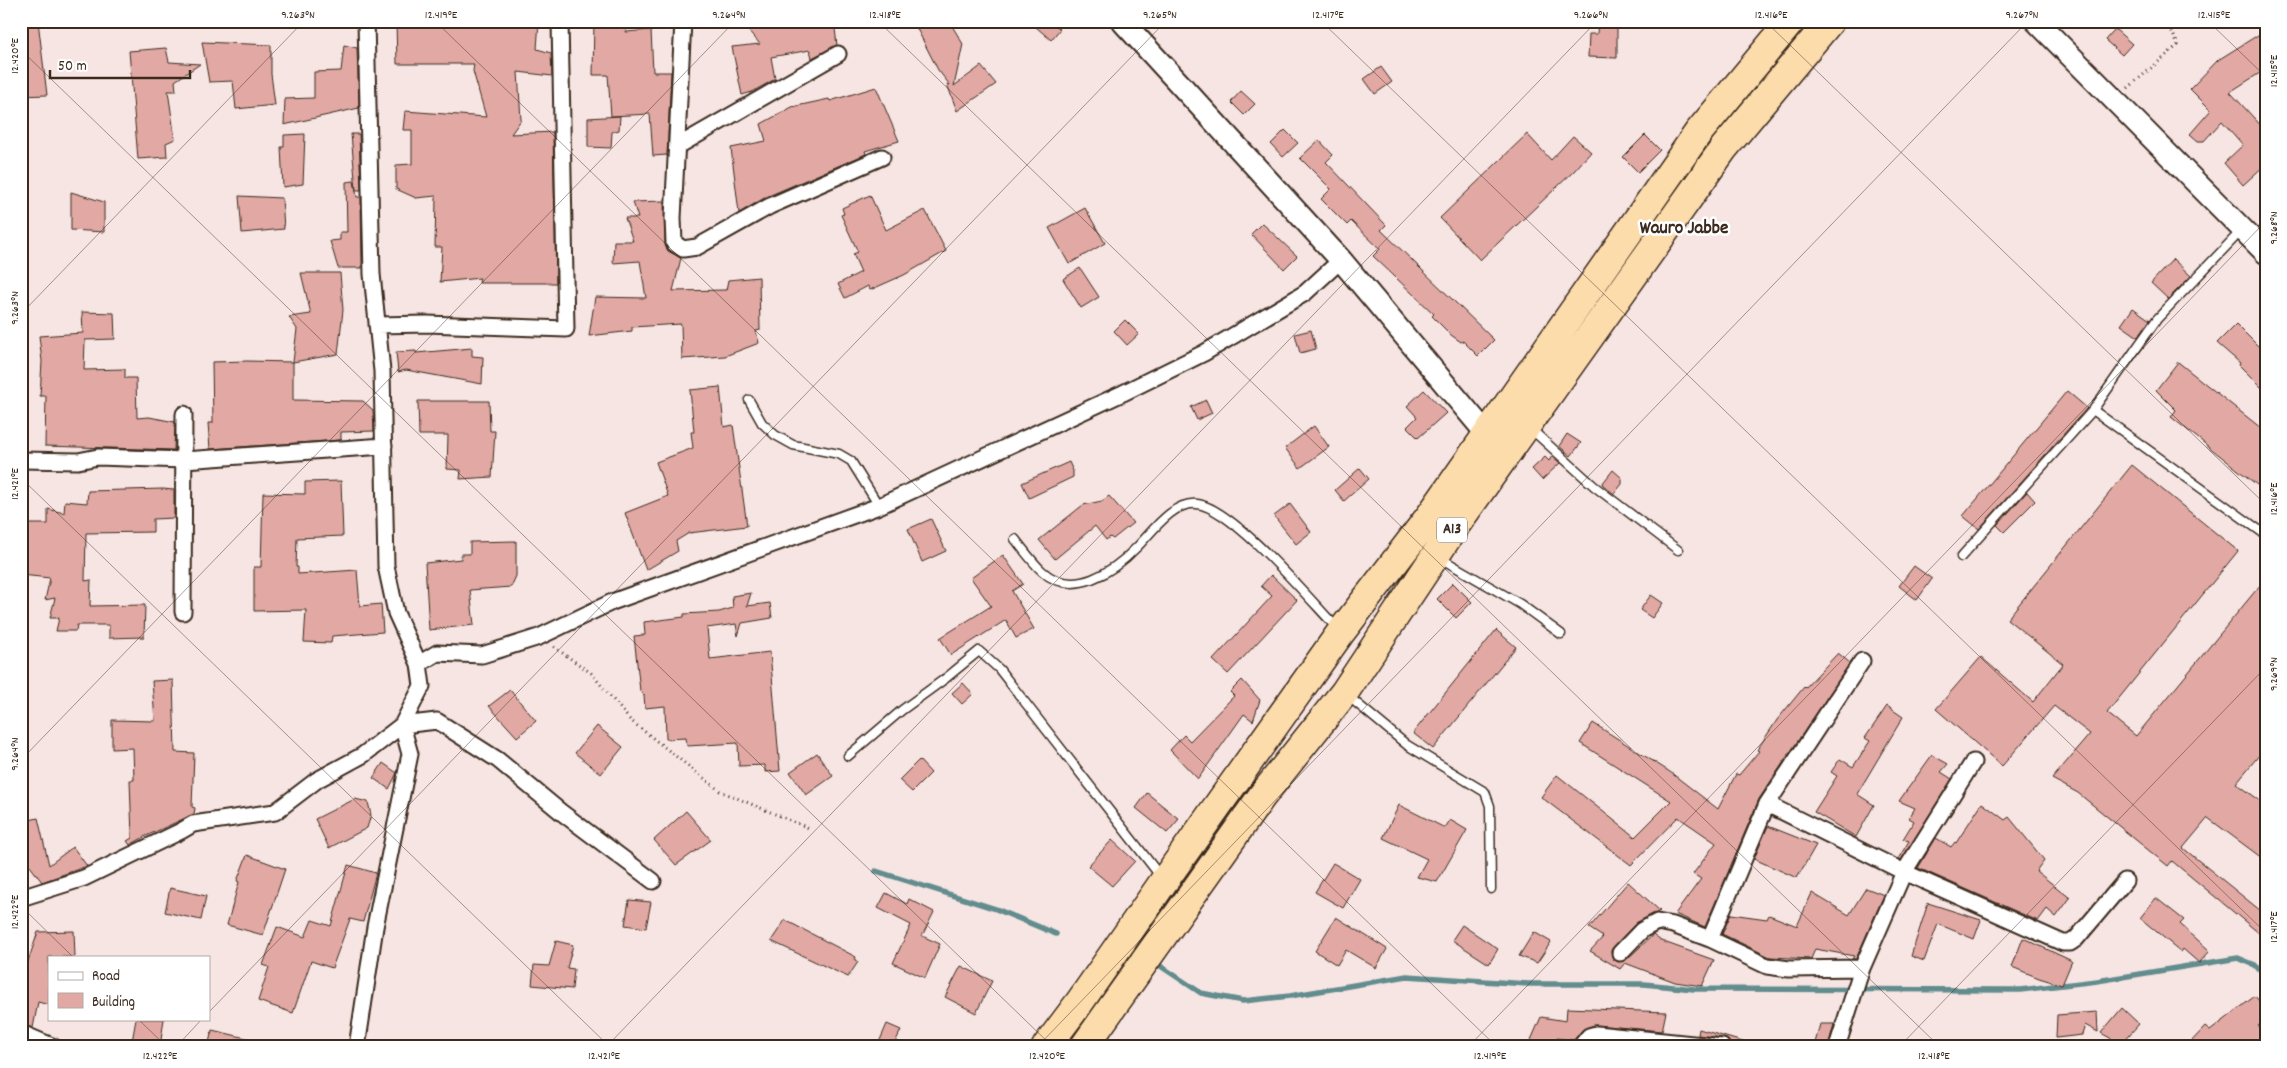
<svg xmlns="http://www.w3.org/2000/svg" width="2287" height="1068" viewBox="0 0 2287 1068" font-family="Dekko,sans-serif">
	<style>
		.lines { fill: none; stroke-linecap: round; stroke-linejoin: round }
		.stream { stroke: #628c8d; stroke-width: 5.5 }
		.building { fill: #e2a8a3; stroke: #3b2a1e }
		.lane-casing { stroke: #3b2a1e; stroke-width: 11 }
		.street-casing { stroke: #3b2a1e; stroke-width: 19 }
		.secondary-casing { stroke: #3b2a1e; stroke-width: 25 }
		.highway-casing { stroke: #3b2a1e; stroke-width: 31 }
		.path { stroke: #3b2a1e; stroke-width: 3; stroke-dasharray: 1 4; stroke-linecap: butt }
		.lane { stroke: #fff; stroke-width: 8 }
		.street { stroke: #fff; stroke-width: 15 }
		.secondary { stroke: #fff; stroke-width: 21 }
		.highway { stroke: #fddcac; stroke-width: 28 }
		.ticks { fill: none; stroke: #3b2a1e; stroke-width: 1; stroke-opacity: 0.45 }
		.labels { text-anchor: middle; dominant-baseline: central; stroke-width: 5; stroke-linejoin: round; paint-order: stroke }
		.shield { fill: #fff; stroke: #766a62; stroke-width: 1 }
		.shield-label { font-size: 15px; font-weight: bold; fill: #3b2a1e }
		.quarter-label { font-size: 19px; font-weight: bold; fill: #3b2a1e; stroke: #fff }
		.neatline { fill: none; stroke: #3b2a1e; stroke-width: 2 }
		.ticks-label { font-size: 12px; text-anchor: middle; fill: #3b2a1e }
	</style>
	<rect width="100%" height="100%" fill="#f6e5e3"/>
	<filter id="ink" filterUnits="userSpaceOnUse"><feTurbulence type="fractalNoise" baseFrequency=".02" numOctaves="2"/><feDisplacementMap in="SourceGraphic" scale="10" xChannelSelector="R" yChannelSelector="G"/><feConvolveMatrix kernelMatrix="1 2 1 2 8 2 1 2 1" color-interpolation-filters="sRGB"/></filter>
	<g filter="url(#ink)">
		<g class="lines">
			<path class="stream" d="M876 871 996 909 1056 934
				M1162 967 1201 993 1243 1001 1290 996 1407 976 1528 984H1644L1694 989 2020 990 2097 981 2238 958 2255 965 2266 977"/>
		</g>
		<path class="building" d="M21 21H38L47 95 21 96Z
			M396 21H539L537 49 551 53 552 76 518 72 521 120 511 134 553 132 556 283H479L480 278 440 282 442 247H435L436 196 416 198 396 189V165L412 164V130H403L405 111 486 117 473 71 474 64H397Z
			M594 21H626V32L651 30 653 72H671L667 155 653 156 650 114 611 116 608 75H593Z
			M740 21H834L837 45 812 58 810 50 771 57 775 79 752 92 742 95 732 47 760 44Z
			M913 21H949L963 44 954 86 981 66 996 84 957 111 947 84 950 85 938 70Z
			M1029 21H1051L1060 29 1051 40Z
			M1598 21H1617V58L1588 57 1589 34H1597Z
			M2115 29 2132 44 2122 55 2105 40Z
			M2266 30V69L2230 92 2266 131V164L2243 185 2224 163 2243 145 2222 121 2204 141H2198L2190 134 2211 110 2190 89 2218 60Z
			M202 42 271 45V74L275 105 236 109 233 81 209 82Z
			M344 45 357 48 359 108 284 125 285 99 314 98V72L341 71Z
			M166 48 169 62 200 64 175 81 176 91H168L175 139 166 143 167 157 138 159 129 51Z
			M1381 67 1392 82 1375 94 1364 79Z
			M876 87 899 141 865 151 866 154 766 197 739 213 731 148 766 141 761 124 792 107 829 99 830 101Z
			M1241 91 1255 104 1244 115 1231 102Z
			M620 116 619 130 612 132 611 148 588 147V118Z
			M1285 130 1298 143 1283 157 1271 144Z
			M305 134 303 184 283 187 281 147H284V135Z
			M351 134H359L361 190H356Z
			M1527 134 1551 160 1573 136 1591 152 1574 171 1480 260 1440 218Z
			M1645 135 1660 150 1638 172 1623 157Z
			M1319 140 1333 155 1326 162 1386 225 1381 230 1494 340 1478 356 1463 341 1461 342 1451 335 1432 316 1434 314 1373 256 1380 249 1351 221 1347 225 1321 199 1331 189 1300 158Z
			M354 181 357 197H361L362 268H338L330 241 340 240V232H347L346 182Z
			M71 192 104 202V232L71 230Z
			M870 195 886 230 925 210 946 251 904 275 870 290 868 286 845 298 838 284 861 272 853 254 858 252 841 215 844 214 842 208Z
			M239 196 282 198 284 229 242 233Z
			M664 201 665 244 668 251 681 258 673 291 726 290 728 280 759 277 760 330 756 331 759 343 725 356 682 359 681 324 632 327V331L589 336 595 297 646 298 640 261 613 263 614 241H633L625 218H638L633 202Z
			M1085 208 1105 243 1069 264 1049 228Z
			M1262 223 1297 256 1284 269 1251 234Z
			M2173 259 2191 276 2168 299 2151 283Z
			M1080 268 1099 297 1081 308 1063 279Z
			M301 273H340L343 310 338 354 293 362 297 329 289 317 311 314Z
			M2133 308 2150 320 2138 337 2121 325Z
			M82 312 114 313 115 339 85 340 84 370 125 369V378H136L137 418 149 417 175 422 174 450 45 446 46 396H40L42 361 39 336 83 333Z
			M1125 320 1139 334 1127 345 1114 331Z
			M2236 324 2266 354V392L2239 365 2240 363 2217 343Z
			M1311 330 1316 349 1300 353 1295 334Z
			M472 348V356L483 357 482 384 406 370 398 372 396 352 416 351V353Z
			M247 361 293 362V400L363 401 373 410 374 431 341 432V440L210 449 208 423H213L212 362Z
			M2178 362 2266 432V492L2171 417 2176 410 2156 390Z
			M720 387 724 427 733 425 747 526 689 533 676 541 678 551 646 570 625 513 668 496 656 462 693 448 691 432H694L690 390Z
			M1424 390 1446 413 1418 438 1407 427 1417 417 1407 406Z
			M2067 391 2087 408 1979 529 1963 516Z
			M1206 400 1212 413 1197 420 1191 407Z
			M418 401H489L490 431H495L492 477 460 479 461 470 447 469 448 435H419Z
			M1314 426 1329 447 1300 468 1285 448Z
			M1567 434 1581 443 1571 456 1559 446Z
			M1552 456 1560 463 1542 480 1532 469 1545 457 1549 461Z
			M1069 462 1073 471V477L1029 498 1022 483Z
			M2132 465 2238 551 2107 713 2136 736 2266 578V747L2236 783 2266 805V861L2208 818 2183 848 2266 915V939L2172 861 2168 866 2078 793 2052 779 2090 734 2054 706 2002 766 1936 709 1981 657 2033 702 2063 664 2007 619Z
			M1360 468 1369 479 1344 501 1335 490Z
			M1613 470 1622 478V484L1614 494 1602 484Z
			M341 481 343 536 297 538 296 567H298V574L357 570 360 606 381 604 383 632 332 636 331 643 304 642 306 610 254 611V567H261L263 493 305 494V482Z
			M163 489 174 490V518L153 519V532L86 533 85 581 91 580 90 606 145 605 144 637 109 638V625H77L76 631H56L59 618H50L55 598 45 600 50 578 21 575V524H48V509L64 513 65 501 87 503 88 491Z
			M2027 492 2035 501 2004 532 1997 525Z
			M1109 496 1133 523 1113 539 1110 537 1106 540 1095 526 1055 559 1039 540 1083 505 1102 501Z
			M1290 504 1311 532 1296 544 1274 516Z
			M931 519 946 551 922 562 908 529Z
			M516 541V576L511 587 470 590 474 625 429 630 425 563 461 559V554H470V542Z
			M1003 555 1023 584 1012 591 1034 629 1016 638 1006 620 951 655 940 638 991 606 971 578Z
			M1914 566 1932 579 1917 600 1899 586Z
			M1271 575 1297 600 1228 674 1213 660 1272 596 1261 586Z
			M1453 583 1472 602 1456 618 1437 599Z
			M751 593 747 606 770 603 772 618 742 623 738 636 736 624 707 628 710 659 770 652 780 771 765 772V765L739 766 738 743 687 746 686 738 666 739 665 706 645 708 644 695 640 691 634 636 645 635 644 622 684 617V614L719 612 733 608 732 596Z
			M1651 595 1663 603 1652 618 1640 610Z
			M1496 630 1516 647 1433 749 1413 733Z
			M1838 653 1850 663 1759 799 1705 927 1675 914 1701 879 1693 874 1716 843 1678 817 1631 865 1541 797 1557 775 1635 837 1671 801 1580 743 1593 723 1670 772 1718 809 1736 774 1739 775 1759 751 1757 750 1777 720 1804 687 1805 688Z
			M173 680 175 752 194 753 192 807 195 808 194 814 144 837 130 845 127 841 132 838 130 780H134L133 748 112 749V720L155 721 152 681Z
			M1242 680 1260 700 1253 721 1244 714 1198 779 1170 750 1184 735 1190 741 1234 696 1230 692Z
			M963 683 973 694 962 704 952 693Z
			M510 690 536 721 517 737 489 706Z
			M1887 706 1903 717 1857 794 1874 805 1856 837 1814 812 1837 776 1831 772 1840 759 1853 767 1870 741 1865 738Z
			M597 726 623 747 601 774 575 753Z
			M817 753 833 776 806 795 790 772Z
			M1932 755 1948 764 1941 772 1952 779 1901 860 1898 859 1909 841 1903 839 1914 821 1909 818 1915 808 1899 801Z
			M919 760 931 773 912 792 899 780Z
			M383 763 397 773 389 789 373 778Z
			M1147 793 1179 819 1167 833 1136 808Z
			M355 799 368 802 371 815 367 828 329 848 315 819Z
			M1982 803 2005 820 2009 817 2044 860 2036 871 2070 898 2056 917 2047 909 2038 921 1918 868 1936 838 1951 847 1955 842 1956 843Z
			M1399 805 1445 828 1450 820 1467 830 1437 882 1417 877 1427 859 1383 838Z
			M686 811 711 840 676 865 654 840Z
			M38 818 49 865 73 847 87 866 42 882 21 854V822Z
			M1768 826 1816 845 1797 878 1754 859Z
			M1112 840 1135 861 1112 886 1088 866Z
			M247 855 285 869 263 935 227 925 239 882 237 881Z
			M1333 863 1360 879 1343 908 1315 892Z
			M348 865 376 873 363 922 350 919 332 968 311 961 293 1013 258 1001 269 967 263 965 277 927 305 937 312 920 331 926Z
			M1628 882 1660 911 1635 924 1613 947 1611 951 1613 959 1618 962 1626 960 1653 935 1661 941 1714 960 1702 986 1675 982 1625 963 1620 969 1590 951 1603 937 1589 928Z
			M170 888 206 896 201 920 165 912Z
			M1866 888 1884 895 1856 959H1852L1854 956 1815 949 1811 959 1770 957 1722 934 1731 914 1767 919 1769 915 1797 926 1812 893 1849 915Z
			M886 893 907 904 909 899 934 912 922 936 940 944 925 978 893 963 911 925 878 908Z
			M2156 898 2184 920 2180 924 2210 951 2199 963 2183 949 2181 952 2140 918Z
			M629 900 651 902 646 928 625 925Z
			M1928 903 1981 920 1974 939 1938 924 1924 961 1911 956Z
			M1336 917 1387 949 1376 968 1346 950 1337 965 1315 951Z
			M785 920 856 957 855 960 858 962 848 977 771 941Z
			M1462 925 1498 949 1489 964 1452 940Z
			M74 931 75 957H49V1005L38 1002 33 1028 21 1024V969L25 970 38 932Z
			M1534 932 1551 942 1537 963 1519 956Z
			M2023 938 2072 961 2062 985 2039 978 2012 967Z
			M556 941 573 945 567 968 574 969 572 989 532 985 534 965 549 966Z
			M961 966 992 981 976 1013 945 997Z
			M2255 996 2266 1010V1019L2258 1026 2266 1033V1042L2261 1047H2186L2205 1027 2210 1031Z
			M1567 1008 1666 1012 1662 1031 1594 1025 1582 1030 1574 1040 1556 1038 1552 1047H1528L1541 1017 1566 1021Z
			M2122 1008 2139 1024 2121 1044 2101 1033Z
			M2097 1012 2098 1032 2085 1025 2082 1035 2056 1038 2057 1015Z
			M136 1019H164L160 1047H131Z
			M887 1024 901 1030 893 1047H877Z
			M1820 1024H1834L1828 1047H1814Z
			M1699 1029 1746 1043 1745 1047H1731L1728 1040 1723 1038 1698 1035Z
			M212 1030 259 1041 258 1047H208Z"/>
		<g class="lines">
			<g class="lane-casing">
				<path id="lane" d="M749 400 762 423 775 435 793 445 839 454 851 461 879 506
					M2093 410 2266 535
					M1531 429 1594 486 1678 550
					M1015 539C1023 549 1032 562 1042 571 1073 599 1113 572 1137 547 1152 532 1173 501 1197 504 1233 508 1311 601 1338 629
					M1961 557 2093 410 2157 319 2241 231
					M1440 558 1520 604 1561 634
					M1348 696 1407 745 1485 792 1490 806 1491 889
					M848 756 902 710 946 678 979 651 999 669 1161 877"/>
			</g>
			<g class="street-casing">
				<path id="street" d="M683 21 673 218 674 243 683 249 697 247 770 206 882 157
					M678 146 838 54
					M377 325 427 324 566 329 560 21
					M21 460 78 461 98 457 184 460 384 446
					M183 612 184 414
					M419 664 437 653 482 655 539 637 612 602 879 506 1123 393 1204 353 1305 293 1341 260
					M1767 804 1904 872 2063 943H2070L2076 939 2125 881
					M21 898 84 878 181 831 193 824 275 812 317 780 363 755 402 725 437 721 498 760 561 812 653 881
					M1710 939 1767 804 1862 661
					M1620 953 1642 930 1657 922 1673 925 1710 939 1767 966 1789 969 1862 968
					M21 1033 54 1047
					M357 1047 375 927 410 754 402 725 422 686 419 664 396 613 386 566 382 371 372 274 366 21
					M1580 1047 1589 1036 1596 1034 1722 1047
					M1837 1047 1862 968 1904 872 1973 762"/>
			</g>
			<g class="secondary-casing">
				<path id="secondary" d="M1122 21 1341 260 1496 445
					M2036 21 2266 253"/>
			</g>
			<g class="highway-casing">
				<path id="highway" d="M1046 1047 1079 1003 1164 881 1341 632 1430 516 1698 133 1791 21
					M1084 1047 1262 796 1344 693 1453 529 1724 148 1830 21"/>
			</g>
			<path class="path" d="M2128 88 2178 45 2167 21
				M554 647 591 673 630 720 720 791 811 829"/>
			<use href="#lane" class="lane"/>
			<use href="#street" class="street"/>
			<use href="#secondary" class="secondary"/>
			<use href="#highway" class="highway"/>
		</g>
	</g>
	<path class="ticks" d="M435 21 1497 1047M878 21 1940 1047M1321 21 2266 933M1765 21 2266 505M2208 21 2266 77M21 50 1053 1047M21 314 304 21M21 478 610 1047M21 760 735 21M21 906 73 957M209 1012 1166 21M138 1019 167 1047M176 1047 202 1019M606 1047 1597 21M1037 1047 2028 21M1468 1047 2266 221M1899 1047 2266 667"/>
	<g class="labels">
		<rect class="shield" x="1437" y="517.5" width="30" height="25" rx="4"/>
		<g class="shield-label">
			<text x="1452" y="530">A13</text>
		</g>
		<g class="quarter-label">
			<text x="1684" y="229">Wauro Jabbe</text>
		</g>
	</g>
	<rect width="2287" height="1068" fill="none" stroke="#fff" stroke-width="55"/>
	<rect x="48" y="956" width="162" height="65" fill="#ffffff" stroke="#b1aaa5"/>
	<rect x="58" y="972" width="25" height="8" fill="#ffffff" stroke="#b1aaa5"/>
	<text x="92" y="980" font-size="15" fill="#3b2a1e">Road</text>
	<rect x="58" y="993" width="25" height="15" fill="#e2a8a3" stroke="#b1aaa5"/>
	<text x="92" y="1006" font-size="15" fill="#3b2a1e">Building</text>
	<path d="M50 70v8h140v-8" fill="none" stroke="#3b2a1e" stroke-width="2.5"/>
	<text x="58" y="70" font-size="15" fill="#3b2a1e" stroke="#ffffff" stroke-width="4" paint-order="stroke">50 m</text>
	<rect x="28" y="28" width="2232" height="1012" class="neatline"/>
	<g class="ticks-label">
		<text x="298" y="18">9.263°N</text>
		<text x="441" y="18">12.419°E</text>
		<text x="729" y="18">9.264°N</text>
		<text x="885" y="18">12.418°E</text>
		<text x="1160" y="18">9.265°N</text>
		<text x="1328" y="18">12.417°E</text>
		<text x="1591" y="18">9.266°N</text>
		<text x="1771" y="18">12.416°E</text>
		<text x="2022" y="18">9.267°N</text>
		<text x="2214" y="18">12.415°E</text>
		<text transform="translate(14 56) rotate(-90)" y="4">12.420°E</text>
		<text transform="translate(2273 71) rotate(-90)" y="4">12.415°E</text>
		<text transform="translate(2273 228) rotate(-90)" y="4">9.268°N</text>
		<text transform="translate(14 308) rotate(-90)" y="4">9.263°N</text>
		<text transform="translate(14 484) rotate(-90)" y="4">12.421°E</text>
		<text transform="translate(2273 499) rotate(-90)" y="4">12.416°E</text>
		<text transform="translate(2273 674) rotate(-90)" y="4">9.269°N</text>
		<text transform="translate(14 754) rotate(-90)" y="4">9.264°N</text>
		<text transform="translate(14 912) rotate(-90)" y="4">12.422°E</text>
		<text transform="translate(2273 927) rotate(-90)" y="4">12.417°E</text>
		<text x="160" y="1059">12.422°E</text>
		<text x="604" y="1059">12.421°E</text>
		<text x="1047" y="1059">12.420°E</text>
		<text x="1490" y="1059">12.419°E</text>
		<text x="1934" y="1059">12.418°E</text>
	</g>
</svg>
